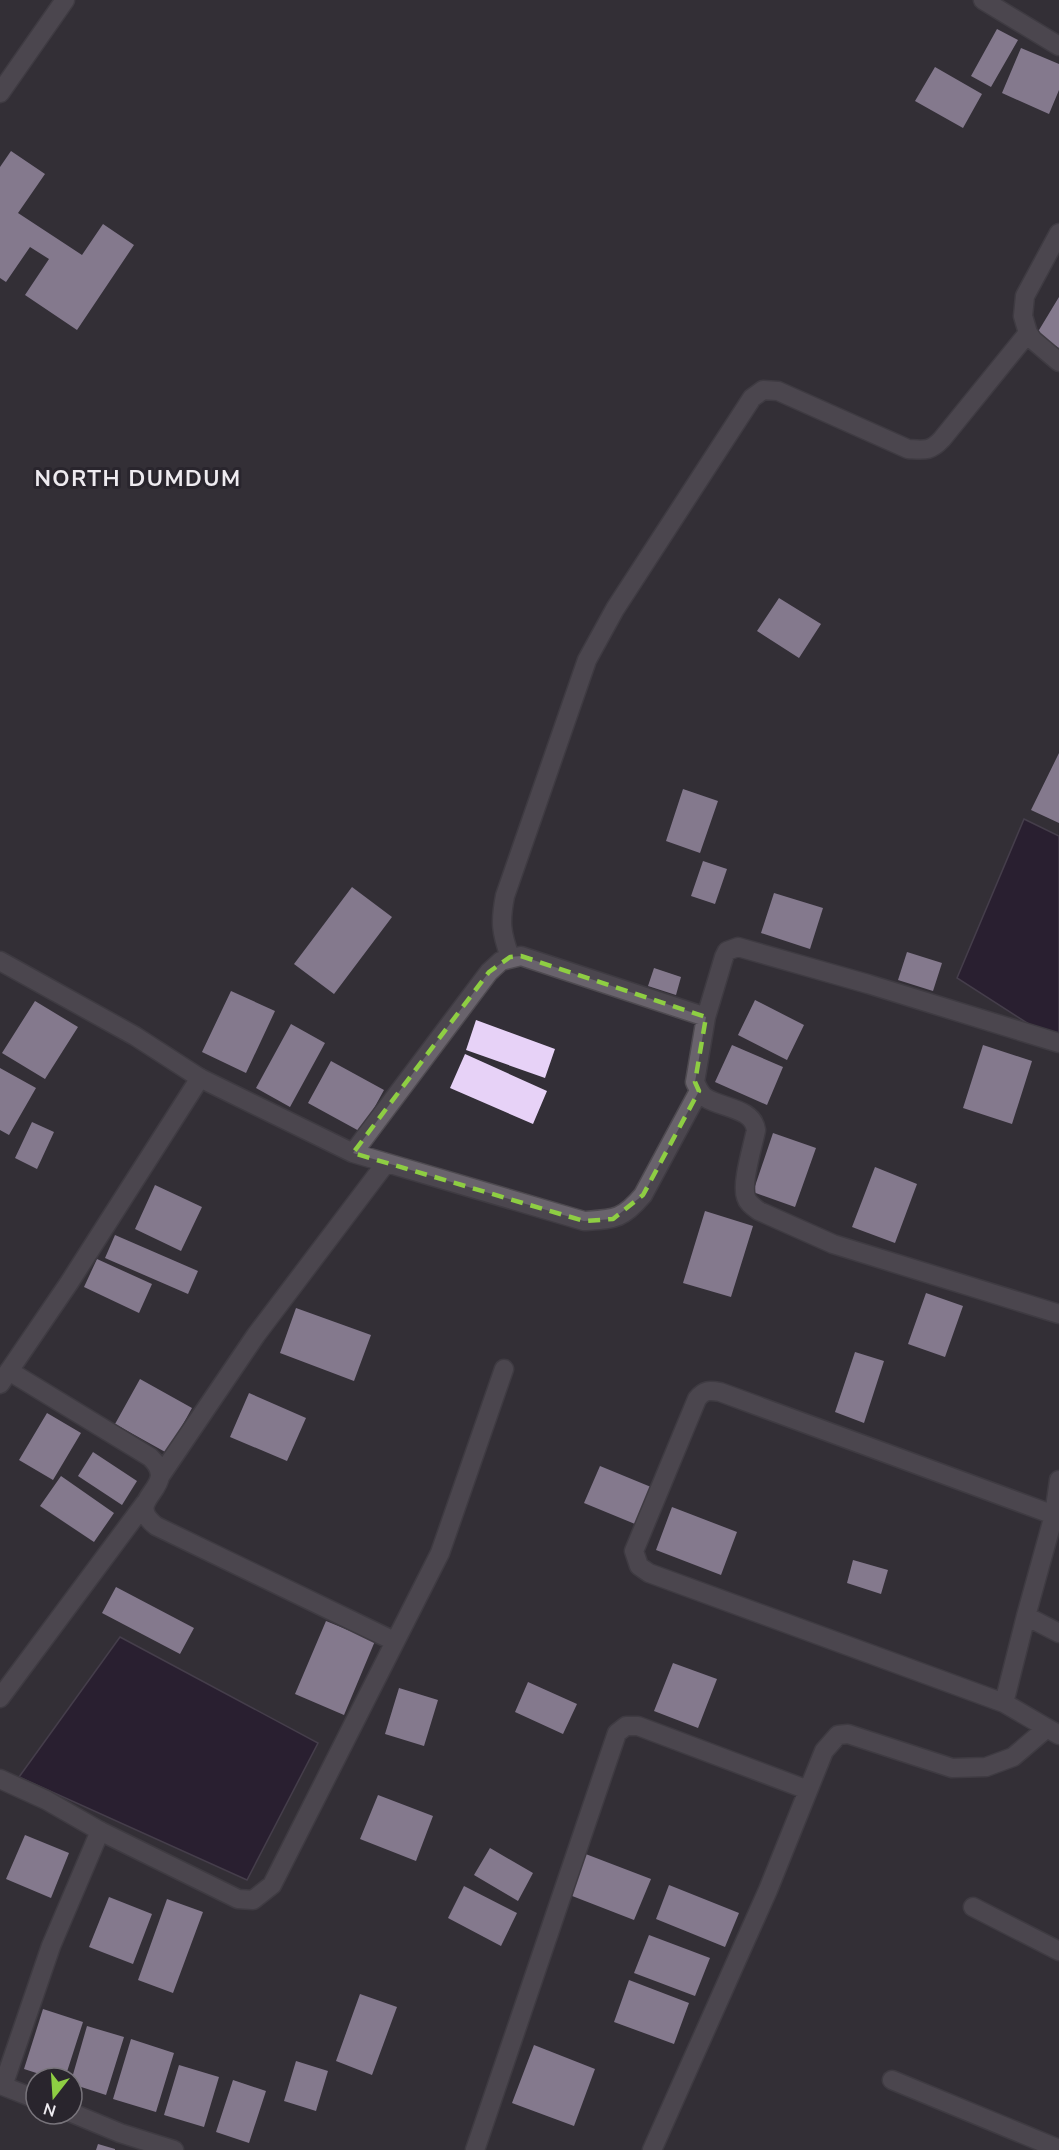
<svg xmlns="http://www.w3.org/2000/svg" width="1059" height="2150" viewBox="0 0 1059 2150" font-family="'Nunito Sans',sans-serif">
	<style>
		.water { fill: #1e0d28; stroke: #5c5064; stroke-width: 1.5 }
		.building { fill: #e7d2f7 }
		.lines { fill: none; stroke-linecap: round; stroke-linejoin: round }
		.street-casing { stroke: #4e4a50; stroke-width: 21 }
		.secondary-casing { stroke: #4e4a50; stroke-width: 21 }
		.street { stroke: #69636c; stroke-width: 18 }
		.secondary { stroke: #69636c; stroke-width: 18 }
		.marked { fill: none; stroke: #8ece43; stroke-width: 4.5; stroke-dasharray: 12 8; stroke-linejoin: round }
		.labels { text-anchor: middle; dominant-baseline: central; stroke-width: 6; stroke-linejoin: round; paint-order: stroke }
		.district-label { font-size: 22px; font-weight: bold; letter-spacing: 1.5px; fill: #eeebf0; stroke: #29252d }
	</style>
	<rect width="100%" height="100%" fill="#332f37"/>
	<path class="water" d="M1024 819 1059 836V1036L1049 1037 957 978Z
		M120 1637 318 1743 247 1880 19 1777Z"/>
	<path class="building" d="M997 29 1018 40 991 87 971 76Z
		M1021 48 1059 64V90L1049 114 1002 93Z
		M935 67 982 94 963 128 915 101Z
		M11 151 45 174 18 213 82 255 103 224 134 245 77 330 25 295 49 259 30 247 6 282 0 278V167Z
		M1059 297V348L1036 335Z
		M779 598 821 624 799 658 757 631Z
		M1059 753V823L1031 810Z
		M683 789 718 801 700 853 666 841Z
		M703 861 727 869 715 904 691 896Z
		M352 887 392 917 334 994 294 964Z
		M774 893 823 908 810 949 761 933Z
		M907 952 942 963 933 991 898 980Z
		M654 968 681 977 676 995 648 986Z
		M231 991 275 1011 246 1073 202 1052Z
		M755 1000 804 1025 787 1060 738 1035Z
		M35 1001 78 1027 45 1079 2 1053Z
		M476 1020 555 1049 545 1078 466 1050Z
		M291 1024 325 1043 290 1107 256 1088Z
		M732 1045 783 1067 767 1105 715 1082Z
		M983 1045 1032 1061 1012 1124 963 1108Z
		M465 1054 547 1091 533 1124 450 1088Z
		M331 1061 384 1090 361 1132 308 1103Z
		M0 1068 36 1088 9 1135 0 1130Z
		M32 1122 54 1132 37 1169 15 1158Z
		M773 1133 816 1148 795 1207 753 1192Z
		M875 1167 917 1184 895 1243 852 1227Z
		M155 1185 202 1207 181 1251 135 1229Z
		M705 1211 753 1226 731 1297 683 1283Z
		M115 1235 198 1271 188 1294 105 1258Z
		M97 1259 152 1284 139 1313 84 1287Z
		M926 1293 963 1306 945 1357 908 1344Z
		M296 1308 371 1335 354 1381 280 1353Z
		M855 1352 884 1361 864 1423 835 1412Z
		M140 1379 192 1408 167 1453 115 1424Z
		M249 1393 306 1418 287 1461 230 1437Z
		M47 1413 81 1433 53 1480 19 1460Z
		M93 1452 137 1481 122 1505 78 1476Z
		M600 1466 651 1487 635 1524 584 1503Z
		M61 1476 114 1513 94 1542 40 1506Z
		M672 1507 737 1532 721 1575 656 1550Z
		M853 1560 888 1570 881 1594 847 1583Z
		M116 1587 194 1628 180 1654 102 1613Z
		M326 1621 375 1641 344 1715 295 1694Z
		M673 1663 717 1679 698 1728 654 1711Z
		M528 1682 577 1704 563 1734 515 1712Z
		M399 1688 438 1700 424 1746 385 1734Z
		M378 1795 433 1816 416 1861 360 1839Z
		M25 1835 69 1853 51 1898 6 1879Z
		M490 1848 533 1873 518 1901 474 1875Z
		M583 1853 651 1879 634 1920 567 1894Z
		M669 1885 739 1913 725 1947 656 1919Z
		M464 1886 517 1913 501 1946 448 1918Z
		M109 1897 152 1914 133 1964 89 1947Z
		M167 1899 203 1912 173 1993 138 1980Z
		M649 1935 710 1958 695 1996 634 1973Z
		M629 1980 689 2003 674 2044 614 2022Z
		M360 1994 397 2007 372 2075 336 2061Z
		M43 2009 83 2022 65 2078H52L24 2069Z
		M87 2026 124 2037 106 2095 72 2084V2078Z
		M131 2039 174 2053 156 2112 113 2099Z
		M534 2045 595 2069 574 2126 512 2103Z
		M296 2061 328 2071 316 2111 284 2101Z
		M179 2065 219 2077 204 2127 164 2115Z
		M233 2080 266 2091 249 2143 216 2132Z
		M98 2144 115 2149V2150H96Z"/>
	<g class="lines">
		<g class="street-casing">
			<path id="street" d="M983 0 1059 46
				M1059 233 1025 296 1023 316 1028 333 1033 340 1059 362
				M510 957C501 932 500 922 505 896L587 660 615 609 752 398 763 390 778 391 908 449C924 450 930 452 942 439L1028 333
				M706 1017 695 1082C698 1088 700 1094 706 1098 722 1108 753 1108 756 1130 753 1146 741 1183 746 1197 748 1204 754 1207 759 1211L833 1244 1059 1314
				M200 1078 353 1153 489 972 501 961 521 956 706 1017 724 957 727 951 738 947 868 984 1059 1043
				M353 1153 584 1221C614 1219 622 1220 643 1195L699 1091
				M9 1371 150 1457C183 1488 120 1498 156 1526L394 1641
				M161 1475 256 1335 386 1163
				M1054 1515 1059 1480
				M0 1698 145 1503
				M1004 1703 649 1573 639 1566 634 1551 697 1399C704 1390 709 1390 720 1392L1054 1515 1026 1616
				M1047 1728 1004 1703 1026 1616 1059 1633
				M100 1831 238 1899 253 1900 272 1885 440 1553 504 1369
				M973 1907 1059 1951
				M892 2080 1059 2149
				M475 2150 617 1733 626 1726H638L808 1790
				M652 2150 768 1890 824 1751 838 1735 848 1734 952 1768 986 1767 1013 1757 1047 1728 1059 1735"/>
		</g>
		<g class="secondary-casing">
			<path id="secondary" d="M0 93 65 0
				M0 961 135 1036 200 1078 69 1283 0 1384
				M0 1779 46 1800 100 1831 51 1946 3 2086 36 2099
				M72 2113 120 2133 174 2150"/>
		</g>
		<use href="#street" class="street"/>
		<use href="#secondary" class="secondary"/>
	</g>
	<path d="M0 0H1059V2150H0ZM521 956 706 1017 695 1082 699 1091 643 1195 613 1219 584 1221 353 1153 489 972 510 957Z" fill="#332f37" fill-opacity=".55" fill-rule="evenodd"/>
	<path class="marked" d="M521 956 706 1017 695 1082 699 1091 643 1195 613 1219 584 1221 353 1153 489 972 510 957Z"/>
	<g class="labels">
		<g class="district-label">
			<text x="138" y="479">NORTH DUMDUM</text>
		</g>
	</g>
	<g transform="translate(54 2096) rotate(197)"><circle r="28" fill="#29252d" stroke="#78747b" stroke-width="1.5"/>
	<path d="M0-4.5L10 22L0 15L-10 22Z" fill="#8ece43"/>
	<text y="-9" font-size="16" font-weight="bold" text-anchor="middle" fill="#eeebf0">N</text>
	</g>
</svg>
